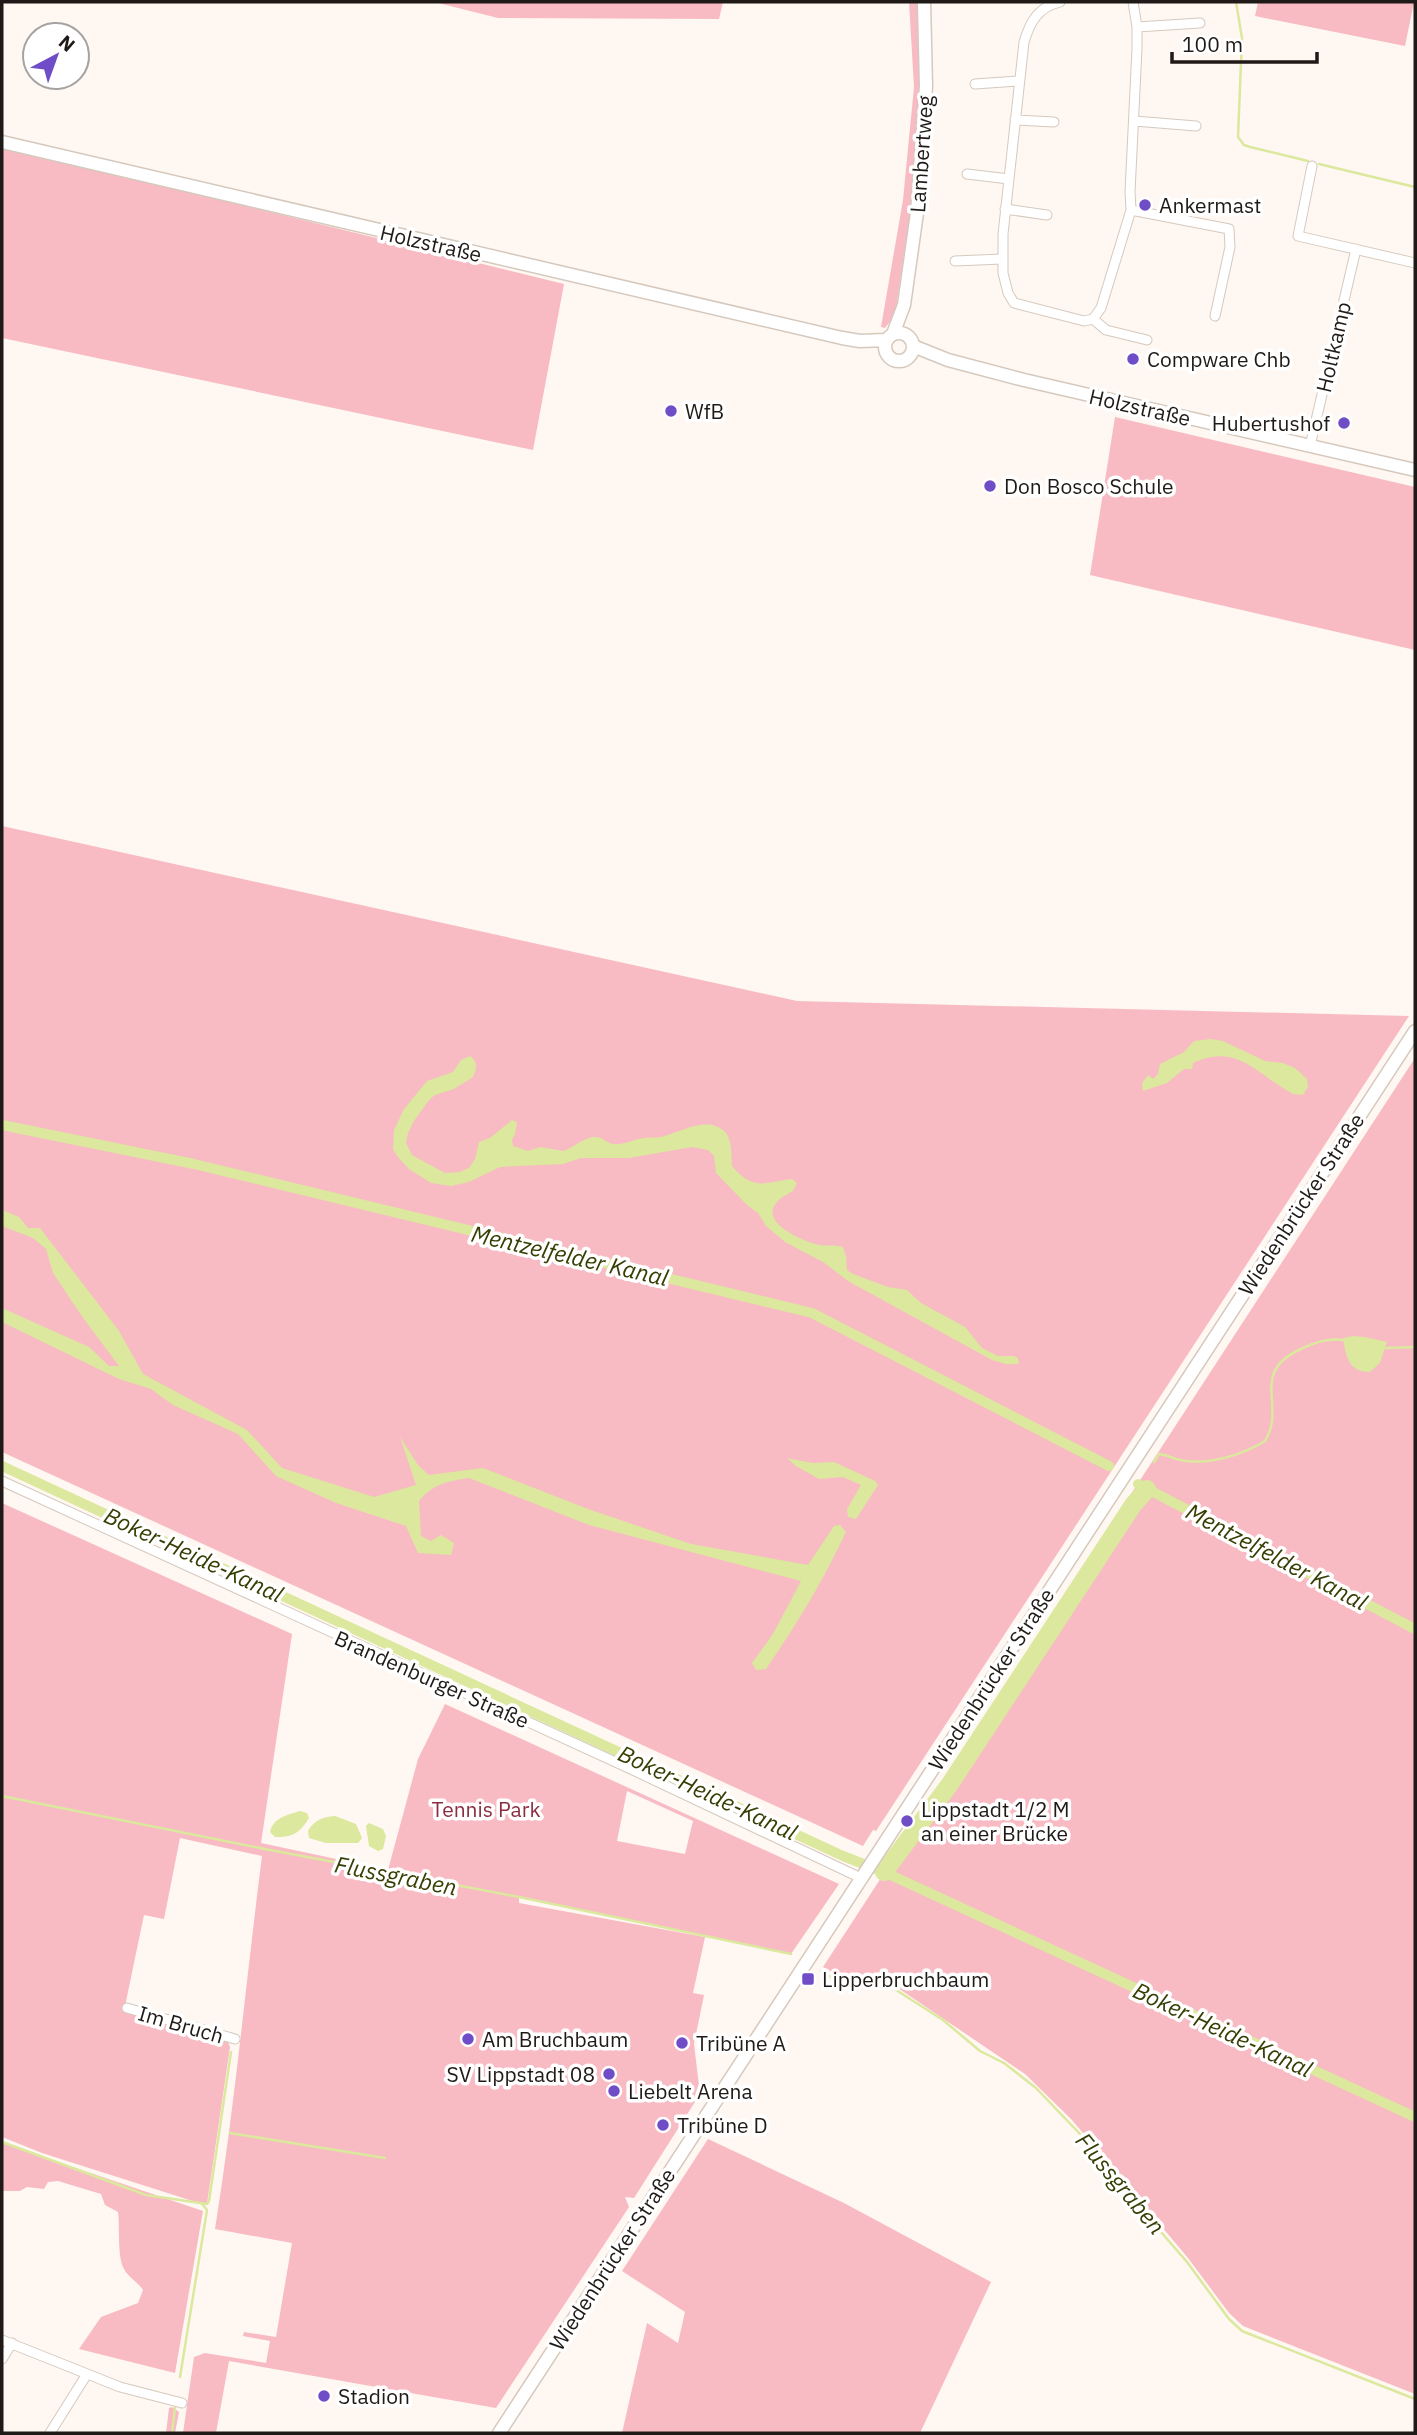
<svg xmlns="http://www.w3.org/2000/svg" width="1417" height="2435" viewBox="0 0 1417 2435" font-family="'IBM Plex Sans',sans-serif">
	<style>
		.green { fill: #f8bbc3; fill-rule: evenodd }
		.water { fill: #dbe89d }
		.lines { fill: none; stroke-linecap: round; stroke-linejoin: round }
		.stream { stroke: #dbe89d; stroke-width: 2.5 }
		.canal { stroke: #dbe89d; stroke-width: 10 }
		.river { stroke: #dbe89d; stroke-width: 18 }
		.street-casing { stroke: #d5c9be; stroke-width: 11 }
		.secondary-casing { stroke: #d5c9be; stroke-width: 15 }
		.street { stroke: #fff; stroke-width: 9 }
		.secondary { stroke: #fff; stroke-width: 12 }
		.poi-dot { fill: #6e4dc6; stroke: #fff; stroke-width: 2.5 }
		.labels { text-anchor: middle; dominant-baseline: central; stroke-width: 7; stroke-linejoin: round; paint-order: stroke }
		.street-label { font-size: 21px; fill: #1f1a17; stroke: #fff }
		.poi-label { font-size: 21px; fill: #1f1a17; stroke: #fff; text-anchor: start }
		.park-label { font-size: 21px; fill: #8c2e43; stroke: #fff }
		.water-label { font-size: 23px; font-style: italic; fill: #373e04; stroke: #fff }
	</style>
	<rect width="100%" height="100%" fill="#fff7f1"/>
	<path class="green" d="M434 2H723L719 19 498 18Z
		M909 2H919L922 87 912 201 895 315 885 328 881 327 903 200 914 87Z
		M1258 2H1414L1405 46 1255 16Z
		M2 146 564 284 533 450 2 338Z
		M1115 417 1415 487V650L1090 575Z
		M2 826 797 1001 1409 1016 876 1831 873 1830 863 1846 2 1452Z
		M1415 1058V2394L1243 2326 1229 2313 1188 2258 1072 2120 1025 2074 895 1986 874 1981 851 1983 823 1967Z
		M2 1503 292 1634 261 1843 388 1870 418 1759 445 1704 839 1884 791 1954 519 1897V1903L705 1937 693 1993 704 1995 694 2044 700 2094 634 2198 625 2197 629 2207 496 2408 229 2361 216 2433H183L194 2357 205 2353 266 2363 270 2341 243 2336 244 2332 276 2337 292 2243 215 2229C235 2105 246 1980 262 1856L180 1838 164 1919 144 1915 124 2011 228 2042 230 2047 207 2204H202L42 2153 2 2137ZM627 1791 693 1821 685 1854 617 1841Z
		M708 2139 844 2203 991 2282 920 2433H622L647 2323 678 2343 685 2312 622 2271Z
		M2 2143 203 2211 175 2373 79 2349 101 2317 138 2303 143 2290C138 2282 128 2277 124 2269 117 2257 120 2227 118 2212L105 2205 101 2194 58 2181 48 2182 44 2189 27 2187 20 2191H2Z
		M172 2407 179 2412 175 2433H166L169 2408Z"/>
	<path class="water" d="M1211 1039 1223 1041 1265 1061 1283 1063 1295 1068 1307 1079 1308 1087 1303 1095 1293 1094C1257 1075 1238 1042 1193 1063L1192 1069H1184L1167 1083 1143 1091 1142 1083 1148 1075 1153 1079 1158 1074 1160 1064 1184 1052 1194 1041Z
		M470 1056C478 1062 477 1068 473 1077L454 1089 435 1095 429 1100 414 1121 408 1133 406 1143 412 1155 445 1173 459 1172 469 1168 475 1159 479 1142 490 1138 512 1120 517 1122 515 1134 512 1140 513 1146 528 1151 540 1147 564 1151C574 1147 582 1139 593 1137 602 1136 605 1142 613 1144 625 1145 634 1139 645 1138 650 1137 655 1138 661 1137 679 1133 705 1116 723 1130 733 1138 731 1155 732 1166 754 1192 765 1182 792 1179L797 1183 793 1191C748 1213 787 1235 815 1244 824 1247 834 1244 843 1247L846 1256 847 1270 853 1274 888 1287 907 1290 921 1303 965 1327 982 1348 998 1356H1014L1018 1358 1019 1364H1006L992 1360 848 1281 823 1262 785 1242 766 1226 758 1213 747 1205 716 1173 714 1156 708 1150 692 1147 629 1158H581L563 1164 500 1167 469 1182 451 1186 431 1183 409 1169 397 1156 393 1149 394 1130 404 1109 427 1081 453 1072 461 1060Z
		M2 1210 19 1217 28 1228H40L119 1331 143 1374 247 1430 282 1468 374 1497 416 1485 400 1437 418 1465 429 1475 483 1468 588 1509 691 1544 808 1565 834 1526 840 1525 846 1532C823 1581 797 1624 766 1669L756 1670 752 1663 773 1634 801 1581 589 1525 469 1478C448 1481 433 1484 419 1501L421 1536 431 1541 441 1535 454 1543 451 1555 418 1553 406 1526 336 1503 276 1476 238 1434 173 1405 151 1389 119 1379 2 1322V1308L89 1347 109 1366H119L81 1315 53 1273 46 1249 33 1238 2 1226Z
		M1353 1336 1365 1337 1387 1342 1380 1363 1370 1372C1348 1372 1346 1356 1343 1338Z
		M787 1458 812 1463 834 1462 875 1481 878 1485 856 1519 848 1517 847 1509 861 1485 843 1477 819 1479 796 1466Z
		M300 1811 307 1813 309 1818C301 1832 292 1838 275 1837L270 1832C273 1818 287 1815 300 1811Z
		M335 1816 356 1824 362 1838 358 1843H326L309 1838 308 1831C314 1820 323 1817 335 1816Z
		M369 1823 383 1829 386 1836 383 1849 378 1851 369 1846 366 1826Z"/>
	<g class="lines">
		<path class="stream" d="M1236 2 1242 38 1238 137 1244 145 1250 147 1308 161
			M1319 164 1415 187
			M1386 1348 1415 1347
			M1154 1462 1159 1454C1168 1455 1176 1460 1186 1461 1212 1464 1242 1455 1265 1441 1287 1406 1248 1373 1301 1349 1313 1343 1329 1338 1343 1340
			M2 1796 265 1849 519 1897 791 1954
			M821 1971 846 1986 876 1984 893 1988 943 2020 980 2051 1004 2063 1036 2088 1103 2158 1148 2217 1187 2262 1229 2319 1242 2331 1415 2399
			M230 2133 385 2158
			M2 2142 146 2195 207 2204 209 2201 231 2052
			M180 2377 207 2210 202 2204
			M172 2433 175 2408"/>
		<path class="canal" d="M2 1125 194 1164 812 1313 1109 1466
			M2 1466 843 1856 884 1872 1415 2117
			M1138 1484 1415 1629"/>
		<path class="river" d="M884 1872 950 1784 1133 1505 1147 1489"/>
		<g class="street-casing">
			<path id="street" d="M1060 2C1038 7 1030 22 1024 42L1003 234V273L1008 293 1014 303 1084 321 1093 319 1101 308 1131 210 1130 192 1137 49V27L1133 2
				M1137 27 1200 23
				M975 84 1019 81
				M1015 120 1054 122
				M1134 121 1196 126
				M1312 166 1298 236 1415 263
				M967 174 1009 179
				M1005 209 1047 215
				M1131 210 1229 229 1230 247 1215 316
				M955 261 1002 259
				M1093 319 1106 330 1147 340
				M1310 446 1356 249
				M2 1481 635 1771 861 1878
				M127 2008 235 2039
				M2 2340 120 2387 182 2403
				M2 2359 12 2343
				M50 2433 87 2374"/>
		</g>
		<g class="secondary-casing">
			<path id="secondary" d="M2 142 842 338 860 341 886 340
				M885 347a14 14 0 1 1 28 0a14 14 0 1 1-28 0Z
				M893 334 904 305 917 213 926 86 924 2
				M913 346 948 360 1024 380 1415 470
				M499 2433 1415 1031"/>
		</g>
		<use href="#street" class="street"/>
		<use href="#secondary" class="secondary"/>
	</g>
	<g class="poi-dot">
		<circle cx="1145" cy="205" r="7"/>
		<circle cx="1133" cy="359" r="7"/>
		<circle cx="671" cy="411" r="7"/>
		<circle cx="1344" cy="423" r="7"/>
		<circle cx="990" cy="486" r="7"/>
		<circle cx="907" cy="1821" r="7"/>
		<rect x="801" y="1972" width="14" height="14" rx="3.5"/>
		<circle cx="468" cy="2039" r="7"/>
		<circle cx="682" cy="2043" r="7"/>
		<circle cx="609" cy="2074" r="7"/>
		<circle cx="614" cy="2091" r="7"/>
		<circle cx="663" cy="2125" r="7"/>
		<circle cx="324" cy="2396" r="7"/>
	</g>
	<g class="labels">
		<g class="street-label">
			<text transform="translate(921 154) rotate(-86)">Lambertweg</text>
			<text transform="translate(431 243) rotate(13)">Holzstraße</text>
			<text transform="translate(1333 347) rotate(-77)">Holtkamp</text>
			<text transform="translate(1140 407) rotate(13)">Holzstraße</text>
			<text transform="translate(1301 1204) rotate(-57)">Wiedenbrücker Straße</text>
			<text transform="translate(432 1679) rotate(24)">Brandenburger Straße</text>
			<text transform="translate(991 1679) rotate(-57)">Wiedenbrücker Straße</text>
			<text transform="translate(181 2024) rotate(16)">Im Bruch</text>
			<text transform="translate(612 2259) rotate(-57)">Wiedenbrücker Straße</text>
		</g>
		<g class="poi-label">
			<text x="1159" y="205">Ankermast</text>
			<text x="1147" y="359">Compware Chb</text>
			<text x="685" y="411">WfB</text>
			<text x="1330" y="423" text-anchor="end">Hubertushof</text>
			<text x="1004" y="486">Don Bosco Schule</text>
			<text x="921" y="1809">Lippstadt 1/2 M<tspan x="921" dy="24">an einer Brücke</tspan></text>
			<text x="822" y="1979">Lipperbruchbaum</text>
			<text x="482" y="2039">Am Bruchbaum</text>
			<text x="696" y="2043">Tribüne A</text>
			<text x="595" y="2074" text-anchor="end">SV Lippstadt 08</text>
			<text x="628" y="2091">Liebelt Arena</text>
			<text x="677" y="2125">Tribüne D</text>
			<text x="338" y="2396">Stadion</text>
		</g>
		<g class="park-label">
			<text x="486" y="1809">Tennis Park</text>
		</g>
		<g class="water-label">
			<text transform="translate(570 1255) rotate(13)">Mentzelfelder Kanal</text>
			<text transform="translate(194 1554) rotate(25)">Boker-Heide-Kanal</text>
			<text transform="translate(1277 1556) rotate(28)">Mentzelfelder Kanal</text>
			<text transform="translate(708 1792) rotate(25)">Boker-Heide-Kanal</text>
			<text transform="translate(396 1875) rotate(11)">Flussgraben</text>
			<text transform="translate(1223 2029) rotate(25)">Boker-Heide-Kanal</text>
			<text transform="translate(1121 2183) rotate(50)">Flussgraben</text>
		</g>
	</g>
	<rect width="1417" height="2435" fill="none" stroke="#1f1a17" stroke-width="7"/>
	<g transform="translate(56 56) rotate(41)"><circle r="33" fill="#ffffff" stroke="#a5a3a2" stroke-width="2"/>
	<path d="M0-5L12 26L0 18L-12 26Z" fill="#6e4dc6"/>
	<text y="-10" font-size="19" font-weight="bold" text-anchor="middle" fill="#1f1a17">N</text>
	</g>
	<path d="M1172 52v10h145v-10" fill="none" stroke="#1f1a17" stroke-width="3.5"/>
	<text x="1182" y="52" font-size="21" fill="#1f1a17" stroke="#ffffff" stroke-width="5" paint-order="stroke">100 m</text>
</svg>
